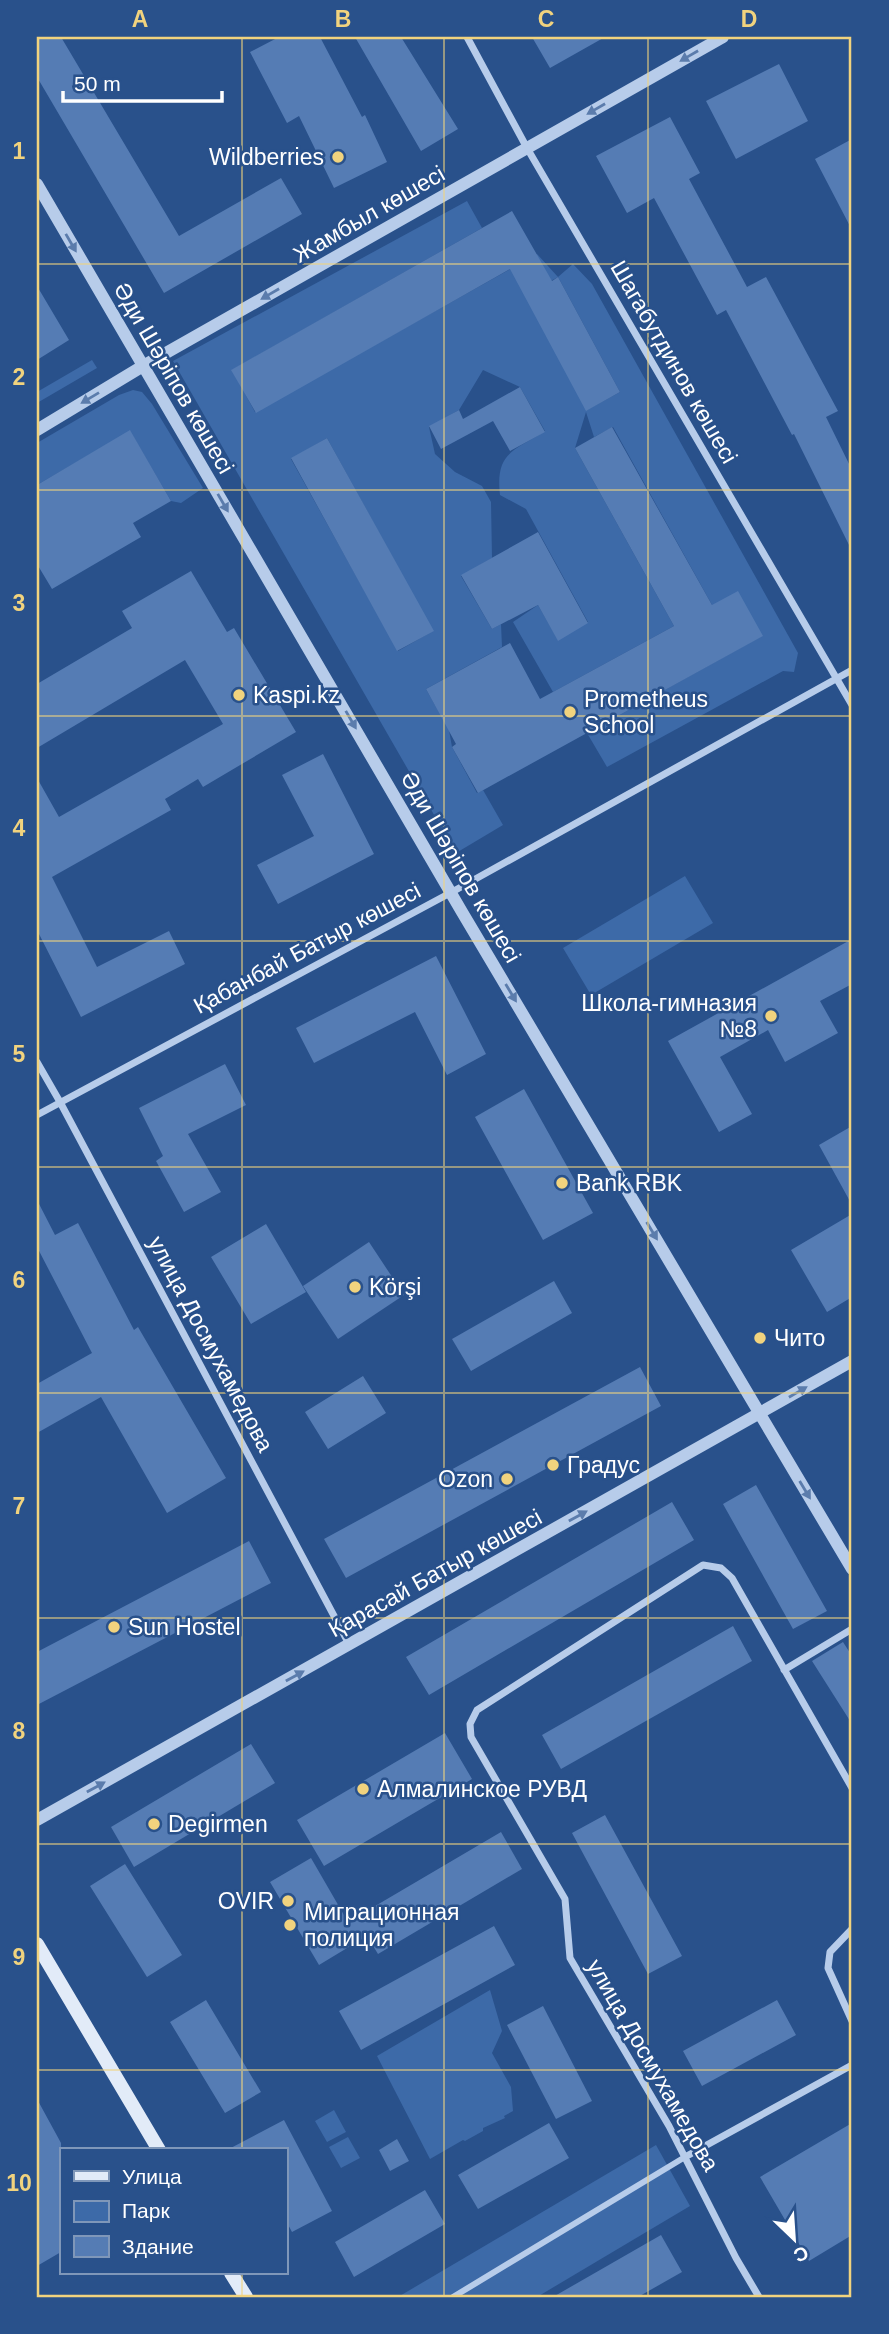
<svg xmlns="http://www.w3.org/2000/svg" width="889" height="2334" viewBox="0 0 889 2334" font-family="Arial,sans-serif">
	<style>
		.green { fill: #3d6aa8; fill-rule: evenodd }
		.building { fill: #557cb4 }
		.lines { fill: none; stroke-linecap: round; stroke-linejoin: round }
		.pedestrian { stroke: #b7ccea; stroke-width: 6 }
		.minor { stroke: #b7ccea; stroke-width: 7 }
		.tertiary { stroke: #b7ccea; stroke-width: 12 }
		.secondary { stroke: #e2ebf8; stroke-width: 14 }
		.oneway { fill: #5b7cac }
		.grid { fill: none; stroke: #f1d37e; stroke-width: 2; stroke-opacity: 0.55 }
		.poi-dot { fill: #f1d37e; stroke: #29518b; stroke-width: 2.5 }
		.labels { text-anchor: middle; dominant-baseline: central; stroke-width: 5; stroke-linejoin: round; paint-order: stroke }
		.poi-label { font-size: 23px; fill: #fff; stroke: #29518b; text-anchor: start }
		.street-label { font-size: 23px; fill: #fff; stroke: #29518b }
		.neatline { fill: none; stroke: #f1d37e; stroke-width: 2.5 }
		.grid-label { font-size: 23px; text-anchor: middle; font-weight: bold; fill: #f1d37e }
	</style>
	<rect width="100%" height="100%" fill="#29518b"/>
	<path class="green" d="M467 201 482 228 232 370 255 412 537 254 558 277 573 264 592 284 798 653 794 672 783 671 607 767 587 733 762 636 712 605 613 427 594 437 586 412 575 448 674 626 553 692 513 622 538 605 558 640 588 622 526 509 500 495C495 451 515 451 545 431L520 387 483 370 459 410 429 427 435 454 455 472 482 486 491 502 492 558 461 576 492 629 501 624 502 647 426 689 449 730 452 747 477 793 483 790 503 825 456 853 173 361ZM558 277 620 392 587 410 525 295ZM327 438 433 631 398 651 291 459Z
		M92 360 97 368 37 403V392Z
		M133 390 142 392 152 404 203 488 181 503 171 501 130 431 37 485V443L119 395Z
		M685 876 713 923 591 995 563 948Z
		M490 1990 502 2031 492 2053 511 2087 513 2111 504 2116 505 2118 483 2128V2131L465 2141 463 2140 430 2159 377 2056Z
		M334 2110 346 2132 327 2142 315 2121Z
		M348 2137 360 2158 341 2168 329 2147Z
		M656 2145 690 2206 537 2297H398Z"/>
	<path class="building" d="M37 37H61L179 236 281 178 302 214 164 293 37 77Z
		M279 37H320L362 117 365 115 387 162 334 188 299 116 287 123 250 52Z
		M355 37H401L458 129 421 151Z
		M532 37H605L550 68Z
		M779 64 808 121 736 159 706 101Z
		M670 117 700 173 689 179 747 287 766 277 838 411 826 417 852 470V551L794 434 792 435 726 310 717 315 654 198 627 213 596 156Z
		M852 139V230L815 159Z
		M512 211 552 281 558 277 620 392 586 411 510 269 256 413 231 370Z
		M37 286 69 340 37 360Z
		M520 387 545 432 510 451 493 421 441 449 429 426 459 410 463 419Z
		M612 427 712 605 738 591 763 636 478 793 452 747 456 744 426 689 510 643 540 699 674 626 575 448Z
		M130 430 171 501 133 523 141 537 52 589 37 564V485Z
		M327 438 434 631 397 651 291 458Z
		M538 532 588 623 558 641 538 605 492 629 461 575Z
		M191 571 227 632 234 628 296 732 203 787 198 779 165 799 171 810 52 877 97 967 169 931 185 964 81 1017 37 930V778L59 817 223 724 185 660 37 748V684L132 628 122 611Z
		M323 754 374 854 278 904 257 865 314 836 282 775Z
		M852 939V984L820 1001 838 1033 785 1062 768 1030 720 1057 752 1114 719 1132 668 1041Z
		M436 956 486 1054 447 1075 415 1012 314 1063 296 1028Z
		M225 1064 246 1105 188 1134 221 1192 184 1212 156 1161 163 1156 139 1108Z
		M524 1089 593 1213 543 1240 475 1117Z
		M852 1126V1205L819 1145Z
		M37 1200 55 1235 78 1223 134 1330 138 1327 226 1478 167 1513 101 1397 37 1433V1384L92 1353 37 1247Z
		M852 1214V1297L827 1312 791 1250Z
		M266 1224 306 1292 251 1324 211 1257Z
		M369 1242 404 1295 338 1339 303 1286Z
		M554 1281 572 1313 471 1371 452 1339Z
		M640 1367 661 1406 346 1578 324 1539Z
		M363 1376 386 1413 328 1449 305 1412Z
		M756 1485 827 1611 793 1629 723 1504Z
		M672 1502 694 1540 429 1695 406 1657Z
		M249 1541 271 1583 37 1705V1652Z
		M733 1626 752 1661 561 1769 542 1735Z
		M843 1642 852 1656V1724L812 1661Z
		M445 1733 472 1779 324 1866 297 1820Z
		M251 1744 275 1783 134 1867 111 1827Z
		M605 1815 682 1956 648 1974 572 1833Z
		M501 1832 522 1869 378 1954 367 1936 319 1965 270 1882 311 1858 348 1922Z
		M125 1864 182 1955 147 1977 90 1886Z
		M494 1926 515 1965 361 2050 339 2011Z
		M206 2000 261 2092 225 2113 170 2022Z
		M777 2000 796 2035 702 2086 683 2051Z
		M543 2006 592 2101 556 2119 507 2025Z
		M37 2099 61 2143V2252L37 2266Z
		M284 2120 332 2211 292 2232 285 2219V2150H227Z
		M549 2123 569 2158 478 2209 458 2175Z
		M852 2123V2235L809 2261 760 2177Z
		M397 2139 409 2161 390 2171 379 2150Z
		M425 2190 445 2224 354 2277 335 2242Z
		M661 2235 682 2272 638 2297H553Z"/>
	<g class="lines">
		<path class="pedestrian" d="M453 2297 685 2157"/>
		<path class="minor" d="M467 37 527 148 852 705
			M37 1062 60 1102 349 1644
			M37 1115 452 892 852 670
			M784 1670 852 1629
			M852 1929 830 1952 828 1968 852 2021
			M685 2157 852 2065
			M759 2297 736 2258 669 2126 570 1958 565 1899 471 1737 470 1724 477 1710 703 1565 721 1568 732 1578 852 1788"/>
		<path class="tertiary" d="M37 184 462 912 852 1569
			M37 430 143 366 723 37
			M37 1820 852 1361"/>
		<path class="secondary" d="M37 1944 159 2150
			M231 2273 246 2297"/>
	</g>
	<defs><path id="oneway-solid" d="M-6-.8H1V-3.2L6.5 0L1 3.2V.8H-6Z" transform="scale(1.75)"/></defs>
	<g class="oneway">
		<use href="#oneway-solid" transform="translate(689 56) rotate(150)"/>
		<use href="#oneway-solid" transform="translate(596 109) rotate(150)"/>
		<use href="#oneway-solid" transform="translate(71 243) rotate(60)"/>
		<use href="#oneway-solid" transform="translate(270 294) rotate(150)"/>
		<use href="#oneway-solid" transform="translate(90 398) rotate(149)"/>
		<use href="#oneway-solid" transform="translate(223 503) rotate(60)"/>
		<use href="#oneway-solid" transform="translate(351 720) rotate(60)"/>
		<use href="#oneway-solid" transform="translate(511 993) rotate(59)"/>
		<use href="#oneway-solid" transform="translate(652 1231) rotate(59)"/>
		<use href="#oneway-solid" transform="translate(798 1392) rotate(-30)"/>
		<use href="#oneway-solid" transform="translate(805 1490) rotate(59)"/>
		<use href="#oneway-solid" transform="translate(578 1516) rotate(-29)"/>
		<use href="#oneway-solid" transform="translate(295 1676) rotate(-29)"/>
		<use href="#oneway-solid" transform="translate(96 1787) rotate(-29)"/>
	</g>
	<path class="grid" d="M242 37V2150M444 37V2297M648 37V2297M37 264H852M37 490H852M37 716H852M37 941H852M37 1167H852M37 1393H852M37 1618H852M37 1844H852M37 2070H852M242 2273V2297"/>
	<g class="poi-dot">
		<circle cx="338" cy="157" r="7"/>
		<circle cx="239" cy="695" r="7"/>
		<circle cx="570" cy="712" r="7"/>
		<circle cx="771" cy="1016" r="7"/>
		<circle cx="562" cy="1183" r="7"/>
		<circle cx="355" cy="1287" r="7"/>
		<circle cx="760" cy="1338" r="7"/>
		<circle cx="553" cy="1465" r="7"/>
		<circle cx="507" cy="1479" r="7"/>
		<circle cx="114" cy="1627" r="7"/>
		<circle cx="363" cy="1789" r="7"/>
		<circle cx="154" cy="1824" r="7"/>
		<circle cx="288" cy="1901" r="7"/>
		<circle cx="290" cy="1925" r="7"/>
	</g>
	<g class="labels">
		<g class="poi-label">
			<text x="324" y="157" text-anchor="end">Wildberries</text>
			<text x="253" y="695">Kaspi.kz</text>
			<text x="584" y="699">Prometheus<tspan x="584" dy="26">School</tspan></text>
			<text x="757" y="1003" text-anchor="end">Школа-гимназия<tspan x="757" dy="26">№8</tspan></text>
			<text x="576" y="1183">Bank RBK</text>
			<text x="369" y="1287">Körşi</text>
			<text x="774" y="1338">Чито</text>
			<text x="567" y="1465">Градус</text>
			<text x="493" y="1479" text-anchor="end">Ozon</text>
			<text x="128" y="1627">Sun Hostel</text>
			<text x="377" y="1789">Алмалинское РУВД</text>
			<text x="168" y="1824">Degirmen</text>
			<text x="274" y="1901" text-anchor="end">OVIR</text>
			<text x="304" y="1912">Миграционная<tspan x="304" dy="26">полиция</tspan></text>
		</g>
		<g class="street-label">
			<text transform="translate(369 214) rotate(-30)">Жамбыл көшесі</text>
			<text transform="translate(674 362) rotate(60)">Шагабутдинов көшесі</text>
			<text transform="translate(174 378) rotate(60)">Әди Шәріпов көшесі</text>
			<text transform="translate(461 867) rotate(60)">Әди Шәріпов көшесі</text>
			<text transform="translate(307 948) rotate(-28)">Қабанбай Батыр көшесі</text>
			<text transform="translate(211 1344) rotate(62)">улица Досмухамедова</text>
			<text transform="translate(435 1573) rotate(-29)">Қарасай Батыр көшесі</text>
			<text transform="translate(653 2065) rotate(60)">улица Досмухамедова</text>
		</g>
	</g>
	<rect width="889" height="2334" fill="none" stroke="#29518b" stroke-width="77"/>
	<rect x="60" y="2148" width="228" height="126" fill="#29518b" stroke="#7f97b9" stroke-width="2"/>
	<rect x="74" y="2171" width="35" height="10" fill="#e2ebf8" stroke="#7f97b9" stroke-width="2"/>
	<text x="122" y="2184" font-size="21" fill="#ffffff">Улица</text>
	<rect x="74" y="2201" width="35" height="21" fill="#3d6aa8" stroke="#7f97b9" stroke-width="2"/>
	<text x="122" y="2218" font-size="21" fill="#ffffff">Парк</text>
	<rect x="74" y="2236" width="35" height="21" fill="#557cb4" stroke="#7f97b9" stroke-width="2"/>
	<text x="122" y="2254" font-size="21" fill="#ffffff">Здание</text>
	<g transform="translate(794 2239) rotate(155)" stroke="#29518b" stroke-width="5" paint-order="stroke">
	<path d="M0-5L12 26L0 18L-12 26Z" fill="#ffffff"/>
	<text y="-10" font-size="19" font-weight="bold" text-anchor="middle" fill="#ffffff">С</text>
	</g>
	<path d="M63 91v10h159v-10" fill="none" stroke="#ffffff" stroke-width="3.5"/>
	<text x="74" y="91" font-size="21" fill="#ffffff" stroke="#29518b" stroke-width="5" paint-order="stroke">50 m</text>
	<rect x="38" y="38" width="812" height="2258" class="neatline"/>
	<g class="grid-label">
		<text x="140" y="27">A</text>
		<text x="343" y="27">B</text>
		<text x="546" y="27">C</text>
		<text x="749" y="27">D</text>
		<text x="19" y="159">1</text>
		<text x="19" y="385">2</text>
		<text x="19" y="611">3</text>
		<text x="19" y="836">4</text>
		<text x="19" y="1062">5</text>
		<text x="19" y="1288">6</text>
		<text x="19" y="1514">7</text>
		<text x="19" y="1739">8</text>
		<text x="19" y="1965">9</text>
		<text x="19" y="2191">10</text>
	</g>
</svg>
